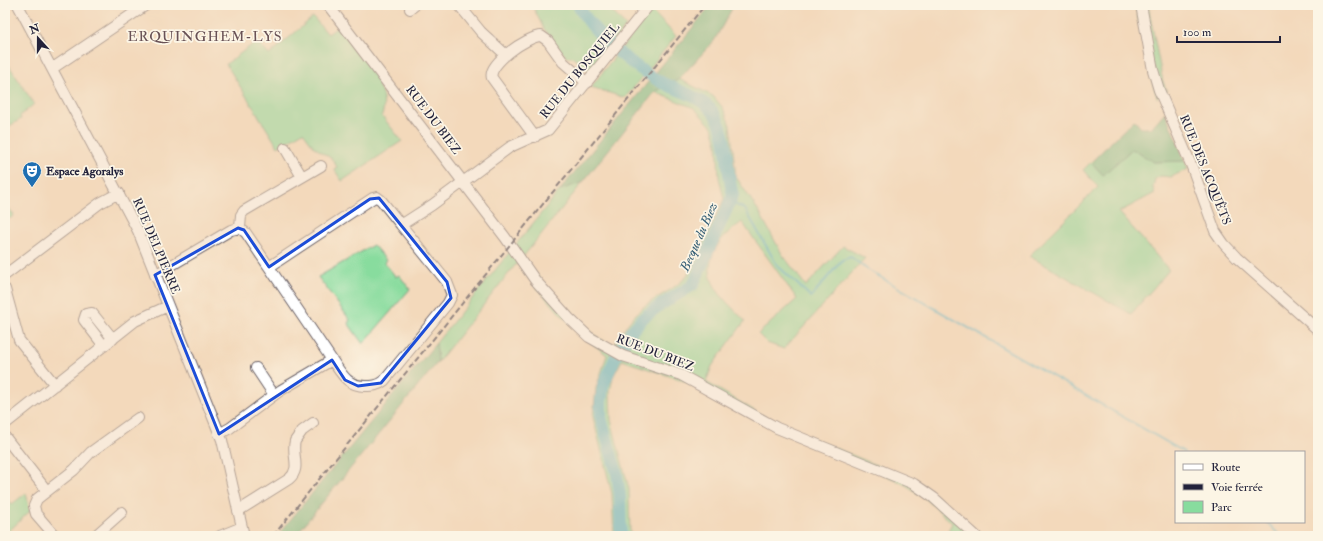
<svg xmlns="http://www.w3.org/2000/svg" width="1323" height="541" viewBox="0 0 1323 541" font-family="'IM FELL Double Pica',serif">
	<style>
		.green { fill: #88dc9e; stroke: #557f6c }
		.forest { fill: #6ebc85; stroke: #486f60 }
		.lines { fill: none; stroke-linecap: round; stroke-linejoin: round }
		.stream { stroke: #4bb4ca; stroke-width: 2 }
		.river { stroke: #4bb4ca; stroke-width: 12 }
		.minor-casing { stroke: #6b6268; stroke-width: 12 }
		.minor { stroke: #fff; stroke-width: 10 }
		.rail { stroke: #22223b; stroke-width: 2; stroke-dasharray: 6 3; stroke-linecap: butt }
		.marked { fill: none; stroke: #1d4ed8; stroke-width: 3; stroke-linejoin: round }
		.labels { text-anchor: middle; dominant-baseline: central; stroke-width: 3.5; stroke-linejoin: round; paint-order: stroke }
		.street-label { font-size: 12px; fill: #22223b; stroke: #fcf5e5 }
		.poi-label { font-size: 12px; font-weight: bold; fill: #22223b; stroke: #fcf5e5; text-anchor: start }
		.water-label { font-size: 13px; font-style: italic; fill: #325c74; stroke: #fcf5e5 }
		.quarter-label { font-size: 14px; letter-spacing: 1px; fill: #695256; stroke: #fcf5e5 }
	</style>
	<rect width="100%" height="100%" fill="#fcf5e5"/>
	<filter id="ink" filterUnits="userSpaceOnUse"><feTurbulence type="fractalNoise" baseFrequency=".025" numOctaves="2"/><feDisplacementMap in="SourceGraphic" scale="8" xChannelSelector="R" yChannelSelector="G"/><feConvolveMatrix kernelMatrix="1 2 1 2 8 2 1 2 1" color-interpolation-filters="sRGB"/></filter>
	<filter id="wash" filterUnits="userSpaceOnUse"><feTurbulence type="fractalNoise" baseFrequency=".012" numOctaves="4" result="noise"/><feDisplacementMap in="SourceGraphic" scale="16" xChannelSelector="R" yChannelSelector="G"/><feGaussianBlur stdDeviation="0.9" result="paint"/><feColorMatrix in="noise" values="0 0 0 0 0 0 0 0 0 0 0 0 0 0 0 0 0 1.4 0 .05"/><feComposite in="paint" operator="in"/></filter>
	<g filter="url(#wash)">
		<rect width="100%" height="100%" fill="#f3d9bb"/>
		<path class="green" d="M532 5H606L626 26 590 71 572 57H566L544 29Z
			M1135 5H1148L1163 82 1167 91 1157 98 1149 70Z
			M651 10 676 36 625 98 591 87Z
			M313 17 328 34 339 26 381 82 378 85C384 95 385 105 382 116L402 141 342 181 334 169 337 167 332 159 314 147 303 132 278 147 226 64 257 41 269 55Z
			M6 61 34 104 20 116 21 119 6 128Z
			M679 79 713 96 723 108 730 125 736 177 758 210 782 254 806 286 843 246 865 258 784 349 767 343 758 334 797 299 742 222C736 227 726 233 721 240 695 278 720 294 745 321L712 366 706 382 777 424 922 484 982 536H945L952 523 926 499 904 484 687 382 622 360 613 377 610 392 611 420 629 489 630 536H614L612 494 593 417 596 388 607 355C572 329 544 298 517 263L438 362 436 343 560 190 583 182 523 257C547 288 577 330 613 346 622 333 629 320 641 309 656 296 673 291 687 276L724 199 719 178 717 144 712 127 694 108 655 92Z
			M1132 149 1154 162 1185 161 1188 169 1171 177 1161 176 1155 179 1153 188 1155 193 1119 212 1169 270 1131 314 1029 256 1098 187 1083 170 1091 162 1103 175Z
			M5 203 14 215 10 219 5 213Z
			M373 245 386 260 384 262 396 277 399 275 410 289 363 344 348 323 350 320 318 277Z
			M26 493 30 511 8 532 12 536H5V495L12 504Z"/>
		<path class="forest" d="M711 5H734L714 41 679 79 655 92 583 182 560 190Z
			M1165 112 1185 161 1154 162 1132 149 1103 175 1091 162 1134 120 1141 128H1151Z
			M436 343 438 362 295 536H277Z"/>
		<g class="lines">
			<path class="stream" d="M730 202 745 209 777 265 811 297 842 260 851 257 868 270 1184 452
				M1267 522 1280 536"/>
			<path class="river" d="M578 5C593 34 627 61 654 78 675 92 704 94 717 118 728 138 726 171 733 195L693 285 659 306 643 318 630 333 615 358 603 386 601 402V418L617 474 620 496 621 536"/>
		</g>
	</g>
	<g filter="url(#ink)">
		<g class="lines">
			<g class="minor-casing">
				<path id="minor" d="M18 5 138 231 222 440 244 536
					M328 5 505 237 535 280 569 318 589 337 623 356 681 375 777 428 914 484 934 498 976 536
					M459 5 481 32 506 55
					M1141 5 1153 70 1159 90 1192 167 1215 231 1224 244 1237 258 1318 330
					M410 9 415 5
					M53 68 146 5
					M535 137 492 78C487 64 528 36 541 36L548 41 563 62 587 83
					M285 148 302 177
					M240 228 246 233 269 267
					M5 275 100 203 119 193
					M155 275 231 230 240 228 241 215 244 211 321 166
					M5 289 19 340 55 385
					M104 346 84 320 86 314 92 313 113 339
					M332 360 269 267 373 198 377 197 381 200 401 225 432 205 510 147 548 130 649 5
					M256 368 274 395
					M5 424 135 321 168 306
					M219 434 230 428 281 390 332 360C342 374 347 386 365 386 372 386 378 386 384 381L448 303 452 295 447 282 401 225
					M5 437 47 491
					M238 511 289 479C302 468 291 455 295 441L302 431 313 423
					M55 536 36 514 34 506 37 499 74 470 91 452 138 418
					M95 536 122 512
					M220 536 242 527"/>
			</g>
			<use href="#minor" class="minor"/>
			<path class="rail" d="M273 536 705 5"/>
		</g>
	</g>
	<path d="M0 0H1323V541H0ZM379 198 447 282 451 298 381 383 358 386 345 380 332 360 219 434 155 275 238 228 244 230 269 267 370 199Z" fill="#f3d9bb" fill-opacity=".55" fill-rule="evenodd"/>
	<path class="marked" d="M379 198 447 282 451 298 381 383 358 386 345 380 332 360 219 434 155 275 238 228 244 230 269 267 370 199Z"/>
	<defs>
		<g id="theatre-pin" transform="scale(1)"><path d="M0 17L-7.5 6A9.5 9.5 0 1 1 7.5 6Z" fill="#1f6fb2" stroke="#fcf5e5"/><path d="M-5-5.5Q0-4 5-5.5V0Q5 5 0 6Q-5 5-5 0ZM-3.3-2.5H-1v1.5H-3.3ZM1-2.5H3.3v1.5H1ZM-2.8 1Q0 5.5 2.8 1Z" fill="#fff"/></g>
	</defs>
	<g fill-rule="evenodd">
		<use href="#theatre-pin" x="32" y="171"/>
	</g>
	<g class="labels">
		<g class="street-label">
			<text transform="translate(580 71) rotate(-51)">RUE DU BOSQUIEL</text>
			<text transform="translate(433 120) rotate(53)">RUE DU BIEZ</text>
			<text transform="translate(1205 170) rotate(68)">RUE DES ACQUÊTS</text>
			<text transform="translate(156 246) rotate(67)">RUE DELPIERRE</text>
			<text transform="translate(655 353) rotate(21)">RUE DU BIEZ</text>
		</g>
		<g class="poi-label">
			<text x="46" y="171">Espace Agoralys</text>
		</g>
		<g class="water-label">
			<text transform="translate(699 237) rotate(-66)">Becque du Biez</text>
		</g>
		<g class="quarter-label">
			<text x="205" y="36">ERQUINGHEM-LYS</text>
		</g>
	</g>
	<rect width="1323" height="541" fill="none" stroke="#fcf5e5" stroke-width="20"/>
	<rect x="1175" y="451" width="130" height="72" fill="#fcf5e5" stroke="#a5a1a1"/>
	<rect x="1183" y="464" width="20" height="6" fill="#ffffff" stroke="#a5a1a1"/>
	<text x="1211" y="471" font-size="12" fill="#22223b">Route</text>
	<rect x="1183" y="484" width="20" height="6" fill="#22223b" stroke="#a5a1a1"/>
	<text x="1211" y="491" font-size="12" fill="#22223b">Voie ferrée</text>
	<rect x="1183" y="501" width="20" height="12" fill="#88dc9e" stroke="#a5a1a1"/>
	<text x="1211" y="511" font-size="12" fill="#22223b">Parc</text>
	<g transform="translate(38 38) rotate(339)" stroke="#fcf5e5" stroke-width="3" paint-order="stroke">
	<path d="M0-3L7 15L0 10L-7 15Z" fill="#22223b"/>
	<text y="-6" font-size="11" font-weight="bold" text-anchor="middle" fill="#22223b">N</text>
	</g>
	<path d="M1177 36v6h103v-6" fill="none" stroke="#22223b" stroke-width="2"/>
	<text x="1183" y="36" font-size="12" fill="#22223b" stroke="#fcf5e5" stroke-width="3" paint-order="stroke">100 m</text>
</svg>
